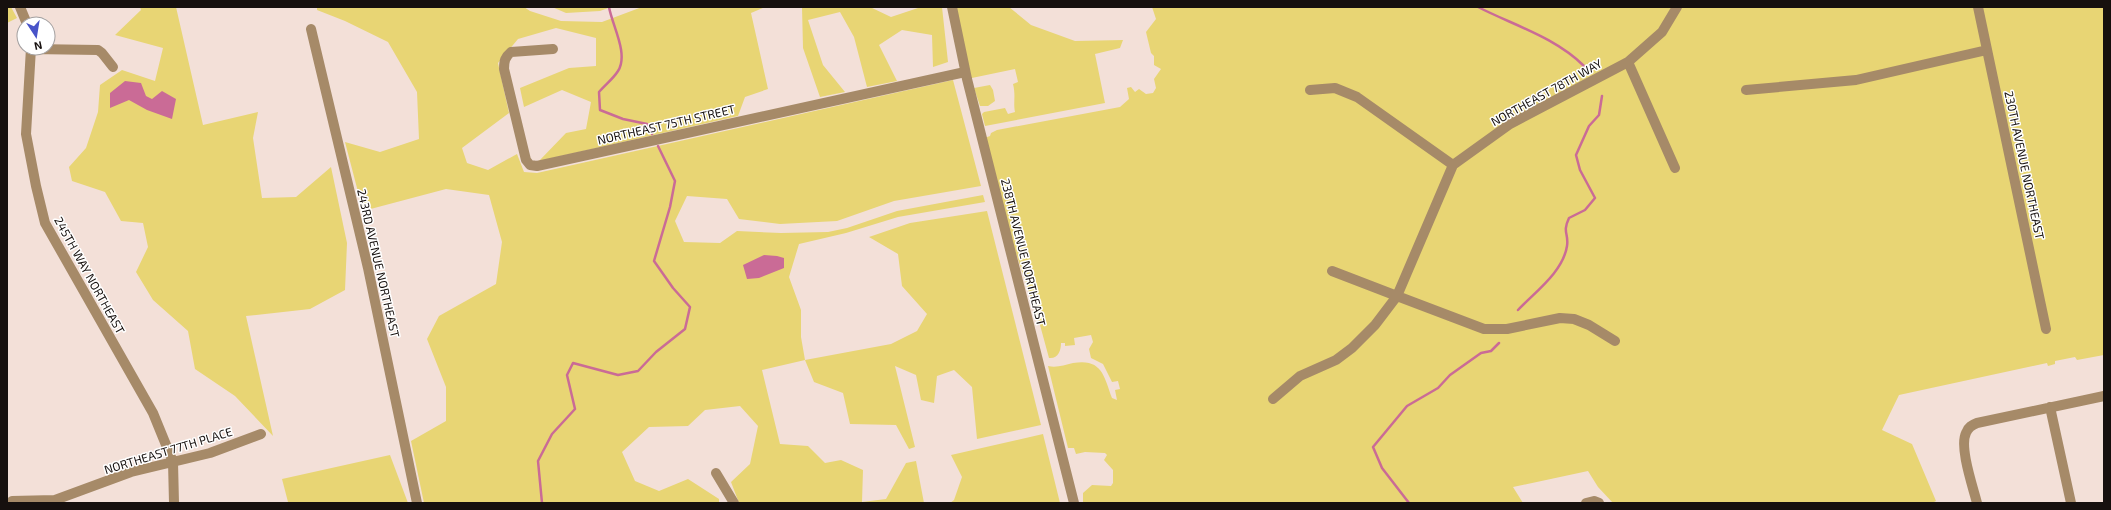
<svg xmlns="http://www.w3.org/2000/svg" width="2111" height="510" viewBox="0 0 2111 510" font-family="'Exo 2',sans-serif">
	<style>
		.green { fill: #e8d574 }
		.water { fill: #ca6b96 }
		.lines { fill: none; stroke-linecap: round; stroke-linejoin: round }
		.stream { stroke: #ca6b96; stroke-width: 2.5 }
		.minor { stroke: #a68a68; stroke-width: 10 }
		.labels { text-anchor: middle; dominant-baseline: central; stroke-width: 3; stroke-linejoin: round; paint-order: stroke }
		.street-label { font-size: 12px; fill: #16100e; stroke: #fff }
	</style>
	<rect width="100%" height="100%" fill="#f3e0d8"/>
	<path class="green" d="M7 7H11L17 18 7 23Z
		M140 7H176L203 125 258 112 253 138 262 198 296 197 331 167 347 243 345 290 310 309 246 316 273 436 235 396 195 369 188 331 153 300 136 272 148 247 143 223 121 221 105 192 72 181 69 167 86 148 98 112 100 85 122 70 155 81 163 48 115 35 141 10Z
		M317 7H524L530 11 561 21 602 22 642 7H765L751 13 768 89 745 97 738 116 539 161 566 133 586 129 591 102 562 90 524 107 520 88 569 68 596 66V38L556 28 518 39 498 63 509 113 462 148 467 163 488 170 517 154 524 172 537 173 953 80 981 186 894 201 837 221 780 224 739 219 727 199 687 196 675 221 684 242 720 243 737 231 781 233 828 232 847 228 897 211 983 195 985 202 898 217 846 233 799 244 789 277 801 310V337L805 360 891 344 917 331 927 314 902 286 898 254 869 237 910 223 987 211 1041 425 977 439 972 387 954 370 937 376 934 403 921 400 916 375 895 366 915 447 909 449 896 425 850 424 843 393 814 382 805 360 762 370 780 444 808 446 825 463 841 460 863 470 862 502 886 499 906 463 916 461 924 503H739L731 482 750 464 758 426 740 406 705 410 688 426 649 427 622 452 635 481 659 491 688 479 719 499V503H424L411 441 446 421V387L427 339 439 316 496 284 502 242 489 195 446 189 363 211 345 142 380 152 419 139 417 92 388 42 345 21 317 10Z
		M552 7H611L600 11 566 13Z
		M802 7H870L891 17 921 7H942L948 62 933 67 932 35 902 30 879 45 897 81 867 87 854 37 840 12 808 20 823 65 845 92 820 97 803 48Z
		M952 7H1009L1031 25 1075 41 1123 40 1120 48 1095 54 1105 103 985 126 982 114 984 112 1005 108 1008 114 1015 112C1013 102 1016 96 1013 84L1018 82 1015 69 967 79Z
		M1152 7H2104V355L2077 360 2075 357 2055 361V364L2048 366 2047 363 1899 395 1882 430 1912 444 1936 501 1932 503H1613L1598 487 1588 471 1513 487 1523 503H1083V493L1092 485 1111 486 1113 483V470L1104 460 1107 455 1105 453 1085 452 1076 454 1074 448H1068L1048 366C1057 368 1064 365 1073 363 1102 358 1104 376 1112 398L1117 400 1115 390 1120 389 1118 381 1112 382 1103 364 1091 358 1089 349 1093 342 1091 335 1074 338 1075 345 1065 346V343H1061C1061 351 1058 359 1049 358L1040 325 995 191 982 139 990 136 991 133 997 130 1120 107 1129 99 1127 88 1131 87 1135 92 1139 89 1146 94 1153 93 1156 88 1154 79 1161 69 1154 65V56L1151 53 1146 32 1156 19Z
		M990 85 993 90 995 101 988 106H980L974 88Z
		M1043 434 1060 503H950L954 500 962 477 951 455Z
		M390 455 408 503 288 502 282 479Z"/>
	<path class="water" d="M125 81 141 83 146 96 152 99 162 91 176 99 172 119 147 110 129 100 110 108V93Z
		M764 255 777 256 784 258V268L759 278 747 279 743 265Z"/>
	<g class="lines">
		<path class="stream" d="M609 7C612 25 629 54 618 71 613 79 605 85 599 92L600 110 623 119 647 124 652 134
			M1478 7C1513 25 1555 37 1584 66
			M1518 310C1535 292 1563 272 1567 246 1569 233 1562 233 1569 218L1585 210 1595 198 1580 170 1576 155 1589 126 1599 115 1602 96
			M542 503 538 461 552 434 575 409 567 375 573 363 618 375 638 371 656 352 685 329 690 307 673 288 654 261 670 207 675 181 658 146
			M1409 503 1382 468 1373 447 1407 406 1438 388 1450 375 1481 353 1491 351 1499 343"/>
		<path class="minor" d="M20 7 27 24
			M952 7 967 79 1074 503
			M1978 7 2046 329
			M311 29 368 268 417 503
			M31 48 26 134 36 186 45 223 153 413 173 462 174 503
			M32 49 98 50 102 53 113 67
			M553 49 511 52C505 57 504 61 504 69L526 160 530 165 537 166 965 72
			M1628 62 1675 168
			M1310 90 1335 88 1357 97 1453 165
			M1746 90 1856 80 1987 50
			M1332 271 1397 296 1453 165 1510 124 1628 62 1662 32 1677 7
			M1273 399 1300 376 1336 360 1352 348 1375 325 1397 296 1484 329H1507L1560 318 1574 319 1589 325 1615 341
			M2050 407 2071 503
			M716 473 734 503
			M12 501 55 500 131 472 210 453 261 434
			M1586 503 1594 501 1599 503
			M1977 503C1973 487 1959 447 1966 433 1968 427 1972 425 1977 423L2104 396"/>
	</g>
	<g class="labels">
		<g class="street-label">
			<text transform="translate(1546 92) rotate(-29)">NORTHEAST 78TH WAY</text>
			<text transform="translate(666 124) rotate(-13)">NORTHEAST 75TH STREET</text>
			<text transform="translate(2025 165) rotate(78)">230TH AVENUE NORTHEAST</text>
			<text transform="translate(1024 252) rotate(76)">238TH AVENUE NORTHEAST</text>
			<text transform="translate(379 263) rotate(77)">243RD AVENUE NORTHEAST</text>
			<text transform="translate(90 275) rotate(61)">245TH WAY NORTHEAST</text>
			<text transform="translate(168 450) rotate(-17)">NORTHEAST 77TH PLACE</text>
		</g>
	</g>
	<rect width="2111" height="510" fill="none" stroke="#16100e" stroke-width="16"/>
	<g transform="translate(36 36) rotate(168)"><circle r="19" fill="#ffffff" stroke="#a29f9f"/>
	<path d="M0-3L7 15L0 10L-7 15Z" fill="#4853c8"/>
	<text y="-6" font-size="11" font-weight="bold" text-anchor="middle" fill="#16100e">N</text>
	</g>
</svg>
